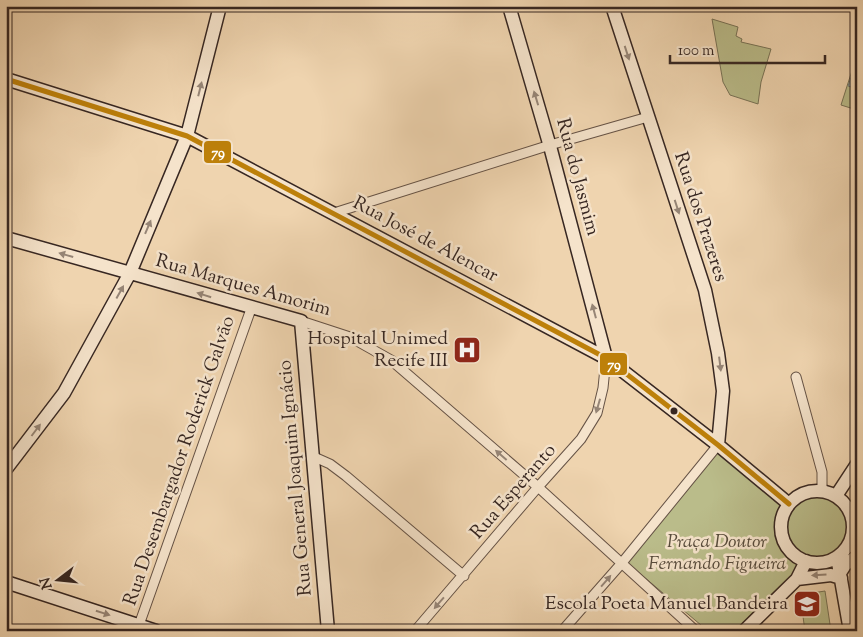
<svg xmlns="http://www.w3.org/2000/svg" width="863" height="637" viewBox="0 0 863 637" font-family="'Sorts Mill Goudy',serif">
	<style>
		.green { fill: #babc8a; stroke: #787256 }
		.water { fill: #9db6b4; stroke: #747d7a }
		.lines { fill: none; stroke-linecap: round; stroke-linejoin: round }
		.street-casing { stroke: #655245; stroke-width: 11 }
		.secondary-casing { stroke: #372722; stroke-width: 15 }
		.street { stroke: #f5e3cb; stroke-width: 9 }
		.secondary { stroke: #f5e3cb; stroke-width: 12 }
		.bus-1-casing { stroke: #f5e3cb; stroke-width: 9 }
		.bus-1 { stroke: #bd800a; stroke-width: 5 }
		.oneway { fill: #968576 }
		.bus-dot { fill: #372722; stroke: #f5e3cb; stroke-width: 2 }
		.labels { text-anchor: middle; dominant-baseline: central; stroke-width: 5; stroke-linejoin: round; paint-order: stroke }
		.street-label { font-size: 19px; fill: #372722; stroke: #f5e3cb }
		.poi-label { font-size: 19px; fill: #372722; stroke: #f5e3cb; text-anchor: end }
		.park-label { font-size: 19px; font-style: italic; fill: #584c3c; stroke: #f5e3cb }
		.line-badge { stroke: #f5e3cb; stroke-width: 2 }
		.badge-label { font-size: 14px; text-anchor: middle; font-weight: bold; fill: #fff }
	</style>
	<rect width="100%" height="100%" fill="#efd4af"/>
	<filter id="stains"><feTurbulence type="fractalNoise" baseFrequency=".004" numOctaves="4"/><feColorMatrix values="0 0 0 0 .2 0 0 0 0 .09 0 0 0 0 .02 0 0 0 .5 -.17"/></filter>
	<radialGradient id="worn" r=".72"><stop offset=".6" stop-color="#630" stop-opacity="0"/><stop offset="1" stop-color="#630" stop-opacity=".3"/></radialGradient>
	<path class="green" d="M712 19 738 27 736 36 742 39 741 42 771 49 761 82 758 104 730 95 723 82Z
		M857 55V110L841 105Z
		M718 447 786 504C775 527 780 550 804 562L798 575 741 631H708L625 561Z
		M783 526a34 34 0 1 1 68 0a34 34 0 1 1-68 0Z
		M847 503 857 505V548L849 547C857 530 854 519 847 503Z
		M825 591 831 631H805L800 595Z"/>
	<path class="water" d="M853 71 857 72V89L848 86Z"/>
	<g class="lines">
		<g class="street-casing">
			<path id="street" d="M334 213 550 145 648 117
				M301 321 350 337 391 360 538 487 696 631
				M796 377 822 472V491
				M312 456 330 464 346 476 464 576
				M139 625 251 309
				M415 631 538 487 581 439 597 413 603 388 606 358
				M562 631 621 564 718 445"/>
		</g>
		<g class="secondary-casing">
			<path id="secondary" d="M509 6 551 150 606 358
				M612 6 705 290 718 353 723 391 718 445
				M6 79 187 136 606 358 718 445 789 504
				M6 238 301 321 328 631
				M6 469 64 393 130 273 187 136 220 6
				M781 527a36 36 0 1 1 72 0a36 36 0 1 1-72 0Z
				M836 496 857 464
				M837 557 850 631
				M840 573 845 565 857 556
				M797 579 831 575 841 578
				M6 582 156 631
				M744 631 797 579 806 561"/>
		</g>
		<use href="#street" class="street"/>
		<use href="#secondary" class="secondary"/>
		<g class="bus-1-casing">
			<path id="bus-1" d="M6 79 187 136 606 358 718 445 789 504"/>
		</g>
		<use href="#bus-1" class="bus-1"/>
	</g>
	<defs><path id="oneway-solid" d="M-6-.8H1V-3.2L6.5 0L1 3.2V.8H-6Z" transform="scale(1.25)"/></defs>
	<g class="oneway">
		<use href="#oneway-solid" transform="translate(627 53) rotate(72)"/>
		<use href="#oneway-solid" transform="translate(200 89) rotate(-76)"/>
		<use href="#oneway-solid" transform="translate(536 98) rotate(-107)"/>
		<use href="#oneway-solid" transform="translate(677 207) rotate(72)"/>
		<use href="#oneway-solid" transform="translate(148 227) rotate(-67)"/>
		<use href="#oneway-solid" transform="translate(66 255) rotate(-164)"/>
		<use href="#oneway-solid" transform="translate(120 292) rotate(-61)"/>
		<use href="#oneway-solid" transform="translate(204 295) rotate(-163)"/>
		<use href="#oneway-solid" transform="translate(594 311) rotate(-105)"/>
		<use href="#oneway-solid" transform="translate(720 364) rotate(83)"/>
		<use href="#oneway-solid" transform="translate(598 406) rotate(106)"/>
		<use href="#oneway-solid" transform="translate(36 430) rotate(-53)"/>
		<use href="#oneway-solid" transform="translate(501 455) rotate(-139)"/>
		<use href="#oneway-solid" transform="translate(819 575) rotate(176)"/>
		<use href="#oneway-solid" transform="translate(606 581) rotate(-49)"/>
		<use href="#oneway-solid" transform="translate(439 603) rotate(131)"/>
		<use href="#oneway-solid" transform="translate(103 613) rotate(18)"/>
	</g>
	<defs>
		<g id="hospital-square" transform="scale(1.4375)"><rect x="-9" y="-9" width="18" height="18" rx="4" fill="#8f2418" stroke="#f5e3cb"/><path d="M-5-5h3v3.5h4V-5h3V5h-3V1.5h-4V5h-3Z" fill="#fff"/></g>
		<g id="school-square" transform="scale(1.4375)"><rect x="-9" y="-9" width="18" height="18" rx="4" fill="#8f2418" stroke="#f5e3cb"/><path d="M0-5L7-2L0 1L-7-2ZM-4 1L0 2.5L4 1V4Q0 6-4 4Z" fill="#fff"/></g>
	</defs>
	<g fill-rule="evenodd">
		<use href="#hospital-square" x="467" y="350"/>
		<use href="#school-square" x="807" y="604"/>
	</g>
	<circle class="bus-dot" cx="674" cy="411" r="4.5"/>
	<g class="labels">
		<g class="street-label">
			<text transform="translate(577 177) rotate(75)">Rua do Jasmim</text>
			<text transform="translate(700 217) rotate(72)">Rua dos Prazeres</text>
			<text transform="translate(425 240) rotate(28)">Rua José de Alencar</text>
			<text transform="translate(243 286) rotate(16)">Rua Marques Amorim</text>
			<text transform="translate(180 461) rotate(-71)">Rua Desembargador Roderick Galvão</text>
			<text transform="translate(296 478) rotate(-95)">Rua General Joaquim Ignácio</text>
			<text transform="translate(514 492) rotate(-49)">Rua Esperanto</text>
		</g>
		<g class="poi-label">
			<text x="448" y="339">Hospital Unimed<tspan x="448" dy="22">Recife III</tspan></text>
			<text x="788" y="604">Escola Poeta Manuel Bandeira</text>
		</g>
		<g class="park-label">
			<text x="717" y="542">Praça Doutor<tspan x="717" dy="22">Fernando Figueira</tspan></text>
		</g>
	</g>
	<g class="line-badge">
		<rect x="203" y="140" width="29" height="24" rx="5" fill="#bd800a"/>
		<rect x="599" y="352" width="29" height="24" rx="5" fill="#bd800a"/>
	</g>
	<g class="badge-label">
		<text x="218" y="157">79</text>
		<text x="614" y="369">79</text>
	</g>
	<rect width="863" height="637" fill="none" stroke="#efd4af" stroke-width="25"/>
	<rect x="8" y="8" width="848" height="622" fill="none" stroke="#372722" stroke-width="2.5"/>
	<rect x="12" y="12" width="838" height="612" fill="none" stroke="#372722"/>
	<g transform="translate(58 580) rotate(254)" stroke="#f5e3cb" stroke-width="4" paint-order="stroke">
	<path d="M0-4L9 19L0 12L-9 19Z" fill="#372722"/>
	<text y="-8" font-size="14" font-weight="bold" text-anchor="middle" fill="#372722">N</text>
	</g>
	<path d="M670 55v8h155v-8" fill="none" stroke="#372722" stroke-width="2.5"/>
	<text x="678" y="55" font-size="15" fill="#372722" stroke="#f5e3cb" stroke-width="4" paint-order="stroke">100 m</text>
	<rect width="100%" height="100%" filter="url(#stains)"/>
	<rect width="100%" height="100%" fill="url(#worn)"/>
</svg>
